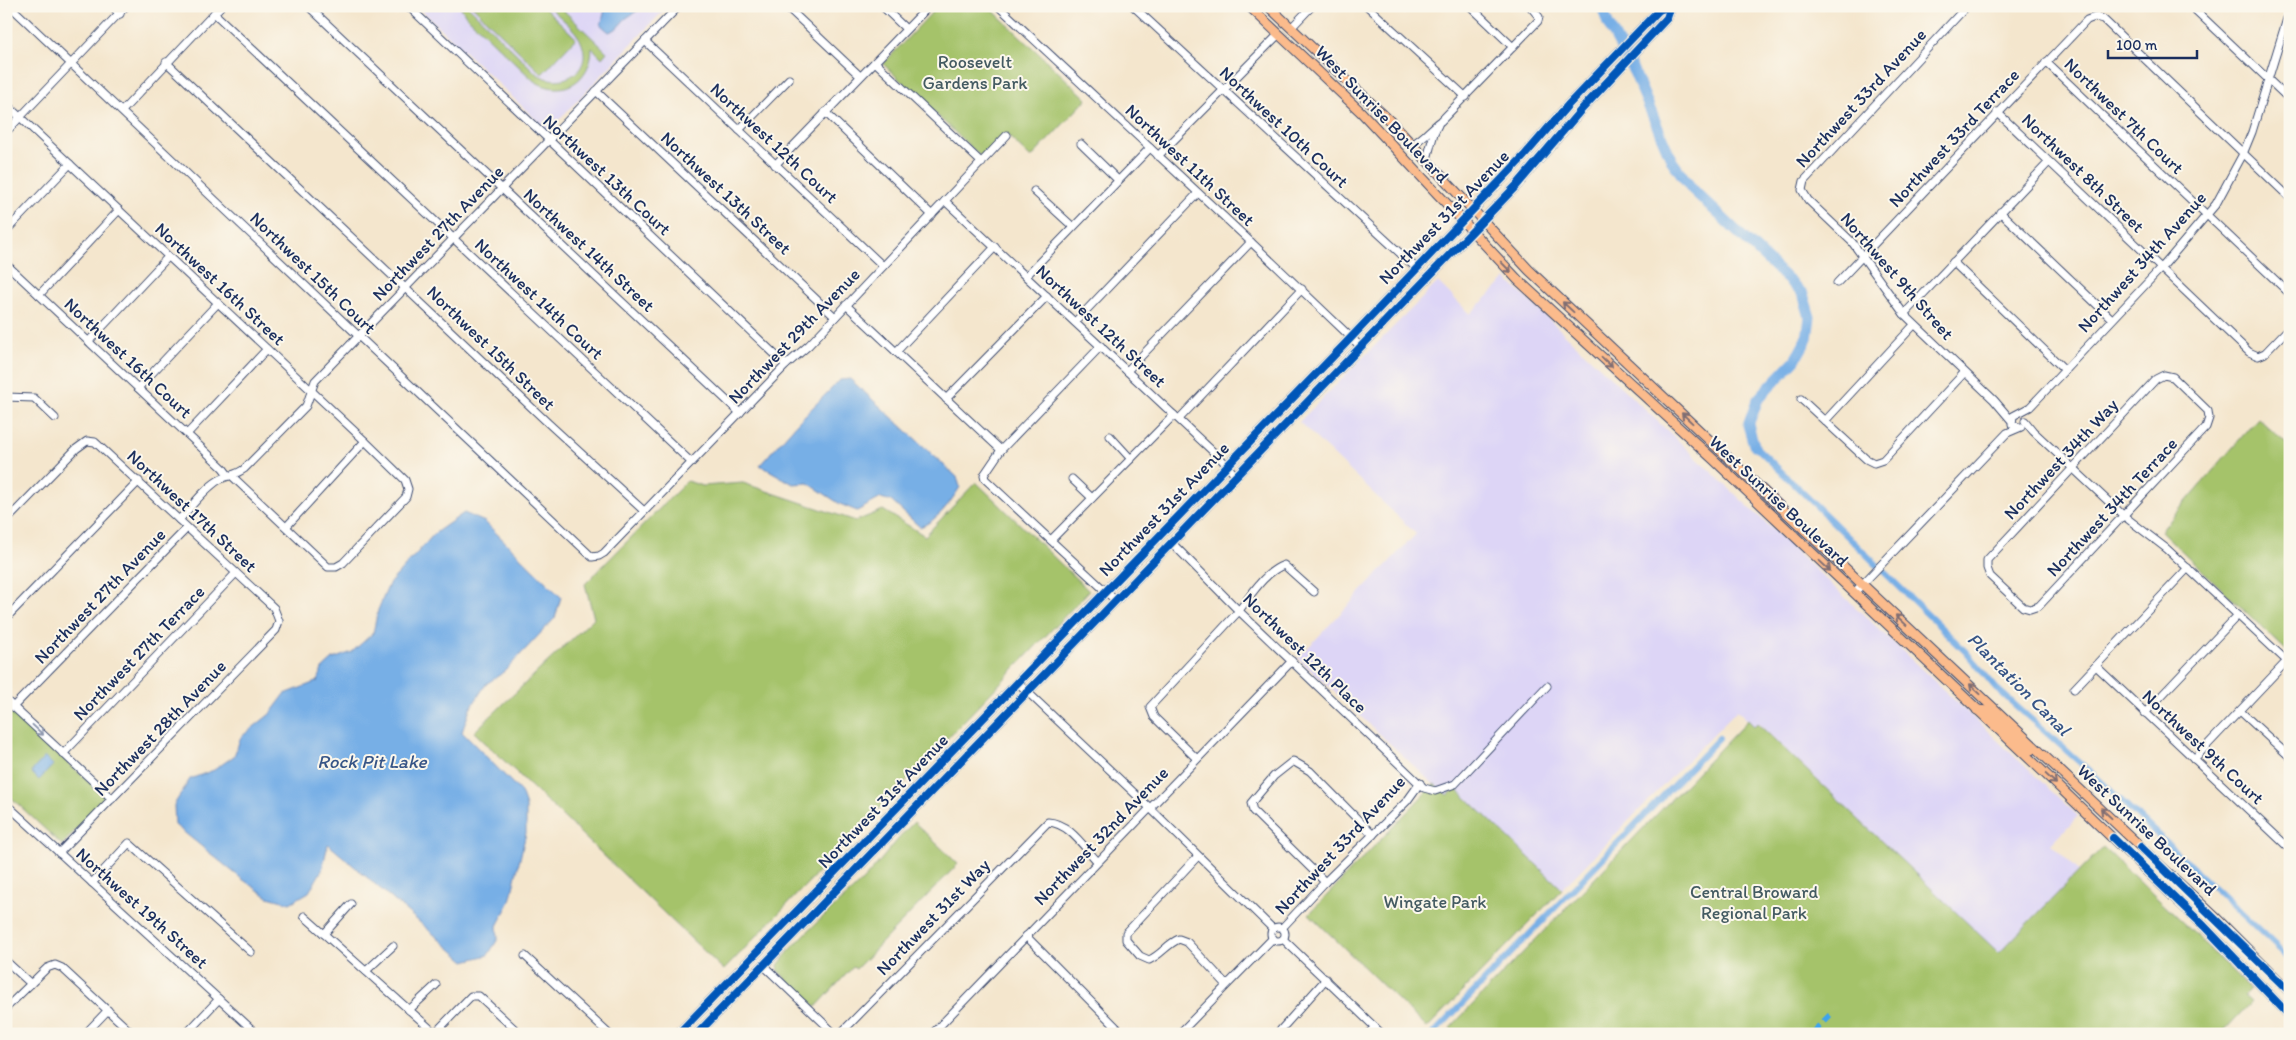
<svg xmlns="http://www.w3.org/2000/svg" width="2296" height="1040" viewBox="0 0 2296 1040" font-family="Itim,sans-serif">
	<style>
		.built { fill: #ddd5f6 }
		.green { fill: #a5c36b; stroke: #607964 }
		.water { fill: #77afe6; stroke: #496fa2 }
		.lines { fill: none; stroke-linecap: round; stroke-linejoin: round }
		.canal { stroke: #77afe6; stroke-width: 6 }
		.river { stroke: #77afe6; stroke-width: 11 }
		.minor-casing { stroke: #3c4a6f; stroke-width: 9 }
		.major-casing { stroke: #3c4a6f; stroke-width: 11 }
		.minor { stroke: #fff; stroke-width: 7 }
		.major { stroke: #fbbb8c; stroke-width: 9 }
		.quiet { stroke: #3da3ed; stroke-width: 6; stroke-dasharray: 12 6; stroke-linecap: butt }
		.cycleway-casing { stroke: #fbf7ec; stroke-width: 11 }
		.cycleway { stroke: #0057b8; stroke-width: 8 }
		.oneway { stroke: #806e73 }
		.oneway2 { stroke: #8d97ae }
		.labels { text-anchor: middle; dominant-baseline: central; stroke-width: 4; stroke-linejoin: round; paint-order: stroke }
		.park-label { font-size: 18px; fill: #445b62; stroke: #fbf7ec }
		.street-label { font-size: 18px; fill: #1b2f5e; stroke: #fbf7ec }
		.water-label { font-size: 19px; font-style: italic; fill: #375587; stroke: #fbf7ec }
	</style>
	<rect width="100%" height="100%" fill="#fbf7ec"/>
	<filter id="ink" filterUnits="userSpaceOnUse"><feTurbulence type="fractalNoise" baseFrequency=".02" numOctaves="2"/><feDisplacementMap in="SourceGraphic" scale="10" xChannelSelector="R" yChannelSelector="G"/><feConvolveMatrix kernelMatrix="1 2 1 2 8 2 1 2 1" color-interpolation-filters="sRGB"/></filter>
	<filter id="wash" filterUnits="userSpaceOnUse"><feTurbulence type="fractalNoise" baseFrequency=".0096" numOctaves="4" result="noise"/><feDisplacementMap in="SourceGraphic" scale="20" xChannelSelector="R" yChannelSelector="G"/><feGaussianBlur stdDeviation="1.12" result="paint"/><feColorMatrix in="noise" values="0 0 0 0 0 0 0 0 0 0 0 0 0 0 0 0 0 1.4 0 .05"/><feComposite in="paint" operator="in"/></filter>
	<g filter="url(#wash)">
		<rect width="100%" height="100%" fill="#f4e6cd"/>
		<g class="built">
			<path d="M417 6H668L548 131Z"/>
			<path d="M1506 279 2078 816 2051 844 2079 871 1999 953 1758 723 1754 726 1737 710 1562 889 1456 788 1448 796 1430 781 1298 658 1416 534 1299 422 1438 282 1470 314Z"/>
		</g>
		<g class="green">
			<path d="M460 6H468L536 73C559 90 593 73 582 44 577 29 559 17 548 6H559L607 52 602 58 592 48C591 81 563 99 534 81L466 16Z"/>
			<path d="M472 6H543L576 38 542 74Z"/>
			<path d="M938 6H988L1087 99 1031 158 1005 133 982 158 883 64Z"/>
			<path d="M2258 418 2290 447V654L2161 531Z"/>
			<path d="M687 481 703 486 743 483 856 521 883 510 925 536 976 482 1089 591 724 970 474 732 594 618 585 584Z"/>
			<path d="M6 707 106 797 62 845 6 793Z"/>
			<path d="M1748 720 1754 726 1757 723 1999 953 2103 847 2199 938 2250 990 2244 996 2251 1002 2221 1034H1456L1450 1028Z"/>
			<path d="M1434 784 1448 795 1456 788 1562 889 1427 1028 1309 914Z"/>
			<path d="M914 822 958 864 856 969 853 967 816 1007 779 972 778 965C799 937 826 914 852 891 875 870 892 844 914 822Z"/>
		</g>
		<g class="water">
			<path d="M606 6H644L625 19 616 29 609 32 601 25Z"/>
			<path d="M850 379 957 477 960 487C951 502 937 521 920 527L891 501 881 498 857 511 840 504 808 483 793 484 760 465 799 421 840 380Z"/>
			<path d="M464 513 485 522 561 597 555 618 504 672 486 684 470 709 462 732 521 792 526 806V833L510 901 497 926 498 939 488 955 465 961 328 844 322 870 309 892 290 903 268 897 242 879 175 825 174 805 190 779 214 770 234 756 241 737 270 714 285 694 318 681 322 669 333 659 352 652 373 633 378 610 389 584 435 533Z"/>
			<path d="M45 757 53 765 39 780 31 772Z"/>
		</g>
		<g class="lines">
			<g class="canal">
				<path d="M1754 445 1965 651 1996 688 2095 776 2290 959"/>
				<path d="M1433 1034 1719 738"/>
			</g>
			<path class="river" d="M1602 6 1608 24 1635 74 1672 161 1692 189 1803 294 1810 317 1807 339 1795 360 1758 399 1748 425 1754 445"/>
		</g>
	</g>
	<g filter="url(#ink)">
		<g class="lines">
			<g class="minor-casing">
				<g id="minor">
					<path d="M10 6 592 557 599 556 604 553 786 365 809 345 1007 135"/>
					<path d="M112 6 120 14"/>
					<path d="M308 6 740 413"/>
					<path d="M408 6 786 365"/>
					<path d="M786 6 860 76"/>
					<path d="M882 6 906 29"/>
					<path d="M998 6 1251 242 1360 346"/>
					<path d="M1133 6 1416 268"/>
					<path d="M1367 6 1466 97"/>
					<path d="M1470 6 1513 47"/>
					<path d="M1967 6 1804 181 1802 190 1808 200 1852 242 1904 314 1994 400 2011 420"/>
					<path d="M2191 6 2290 100"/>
					<path d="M214 13 691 462"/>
					<path d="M1291 28 1312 6"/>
					<path d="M645 41 883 266"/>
					<path d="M166 62 548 423 644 511"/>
					<path d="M875 62 982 163"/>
					<path d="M2046 62 2290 294"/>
					<path d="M596 91 835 317"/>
					<path d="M6 104 365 441 405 480 408 489 406 497 343 563 336 567H328L232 476"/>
					<path d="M122 111 221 6"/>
					<path d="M825 112 932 215"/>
					<path d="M1997 112 2249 352 2258 356 2265 353 2290 327"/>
					<path d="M739 130 789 79"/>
					<path d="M6 132 126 6"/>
					<path d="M1081 144 1118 180"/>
					<path d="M1413 144C1424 138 1431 128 1441 121L1538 21 1539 17 1530 6"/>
					<path d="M1158 156 1279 34"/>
					<path d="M1427 159 1434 133 1438 125"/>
					<path d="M775 165 929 6"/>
					<path d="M1034 191 1072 226"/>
					<path d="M945 201 1222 460 1235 475"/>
					<path d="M2000 212 2112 319"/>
					<path d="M6 231 70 164"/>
					<path d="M1953 262 2065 370"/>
					<path d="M6 264 223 468 229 476"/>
					<path d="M1026 276 1150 148"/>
					<path d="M1837 283 2087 20 2095 17 2103 19 2290 198"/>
					<path d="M39 295 119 210"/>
					<path d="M846 305 1001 450"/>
					<path d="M1904 314 2049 162"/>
					<path d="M1075 322 1198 193"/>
					<path d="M89 341 168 257"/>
					<path d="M1101 346 1001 450 984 475 985 479 1115 600"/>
					<path d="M896 352 995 247"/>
					<path d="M1127 371 1251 242"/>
					<path d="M2164 375 2173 377 2208 411 2209 418 2206 427 2039 606 2030 609 2023 607 1990 576 1987 568V560L2156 379Z"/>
					<path d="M138 388 218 303"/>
					<path d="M6 397 34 398 55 418"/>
					<path d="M946 399 1047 296"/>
					<path d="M1801 399 1866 459 1874 463 1883 460 1964 373"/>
					<path d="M1179 419 1302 289"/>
					<path d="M1825 421 1914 325"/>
					<path d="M2025 421 2033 431 2124 516 2167 549 2290 664"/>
					<path d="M2018 427 2012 424 2013 416 2030 407 2164 265 2216 204 2243 154 2252 132 2290 9"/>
					<path d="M187 434 267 349"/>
					<path d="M1110 436 1131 459"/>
					<path d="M1072 479 1092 498"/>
					<path d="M179 520C191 507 204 489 219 480 228 475 236 475 244 469L306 406 315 381 679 6"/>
					<path d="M6 521 76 449 87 441 95 442 274 608 279 621 276 630 59 853"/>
					<path d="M287 526 365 441"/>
					<path d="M1051 540 1174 415"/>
					<path d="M1171 542 1239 611 1424 788 1435 791 1455 784 1547 686"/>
					<path d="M1854 593 2007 433 2021 427"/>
					<path d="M6 618 139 481"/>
					<path d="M2096 666 2290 849"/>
					<path d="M1018 683 1149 807 1273 929"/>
					<path d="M2074 689 2188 568"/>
					<path d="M6 700 112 799"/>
					<path d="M13 707 187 528"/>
					<path d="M2240 711 2290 757"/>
					<path d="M2145 713 2238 615"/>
					<path d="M63 754 236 573"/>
					<path d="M1196 758 1154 717 1150 707 1237 613C1250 597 1264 572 1284 565L1314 592"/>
					<path d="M2194 759 2287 661"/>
					<path d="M6 804 257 1034"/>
					<path d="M1198 856 1126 933V940L1140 956 1149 960C1161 955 1167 944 1179 939L1187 942 1226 984"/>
					<path d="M1325 882 1253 811 1251 803 1274 776 1293 761 1310 771 1373 835"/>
					<path d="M92 883 129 843 251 952"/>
					<path d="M304 916 435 1033 471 996H479L520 1034"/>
					<circle cx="1278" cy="934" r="7"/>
					<path d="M1282 928 1325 882 1407 801 1420 783"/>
					<path d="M324 934 351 904"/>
					<path d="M1026 936 1123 1034"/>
					<path d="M1283 939 1382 1034"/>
					<path d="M525 956 609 1034"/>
					<path d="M6 961 30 983"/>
					<path d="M764 966 835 1034"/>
					<path d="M366 971 393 946"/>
					<path d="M6 1008 47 968 55 965 62 968 133 1034"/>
					<path d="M409 1010 436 985"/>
					<path d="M85 1034 108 1010"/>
					<path d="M186 1034 219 999"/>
					<path d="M840 1034 1048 822C1069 823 1083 846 1097 861"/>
					<path d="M932 1034 1292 661"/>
					<path d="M1179 1034 1273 938"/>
					<path d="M1277 1034 1326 979"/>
					<path d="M1368 1034 1375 1027"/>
				</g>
			</g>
			<g class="major-casing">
				<g id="major">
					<path d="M1249 6 1361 112 1518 280 1713 459 2053 781 2204 926 2290 1016"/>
					<path d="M1268 6 1391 122 1529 270 2214 916 2290 992"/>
					<path d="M1977 710 1988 711 2031 750"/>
					<path d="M678 1034 1344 345 1524 156 1568 105 1659 10 1669 6"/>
					<path d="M697 1034 1517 185 1581 110 1667 18 1671 6"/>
				</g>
			</g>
			<use href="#minor" class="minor"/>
			<use href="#major" class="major"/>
			<path class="quiet" d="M1811 1034 1830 1015"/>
			<g class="cycleway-casing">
				<g id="cycleway">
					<path d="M2113 838 2204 926 2290 1016"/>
					<path d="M2141 847 2290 992"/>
					<path d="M678 1034 1344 345 1524 156 1568 105 1659 10 1669 6"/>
					<path d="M697 1034 1517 185 1581 110 1667 18 1671 6"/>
				</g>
			</g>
			<use href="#cycleway" class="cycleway"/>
		</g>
		<defs><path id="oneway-shaft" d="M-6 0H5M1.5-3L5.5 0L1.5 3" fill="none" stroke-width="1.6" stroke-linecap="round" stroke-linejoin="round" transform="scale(1.25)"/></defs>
		<g class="oneway">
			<use href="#oneway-shaft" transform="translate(1506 267) rotate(46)"/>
			<use href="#oneway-shaft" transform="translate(1568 307) rotate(-137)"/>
			<use href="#oneway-shaft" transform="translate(1607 362) rotate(43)"/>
			<use href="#oneway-shaft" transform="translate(1687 418) rotate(-137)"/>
			<use href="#oneway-shaft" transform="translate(1825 566) rotate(43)"/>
			<use href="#oneway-shaft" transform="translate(1901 620) rotate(-137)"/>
			<use href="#oneway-shaft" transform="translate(1975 689) rotate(-137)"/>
			<use href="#oneway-shaft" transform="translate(2051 779) rotate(43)"/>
			<use href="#oneway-shaft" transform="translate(2106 813) rotate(-137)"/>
		</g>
		<use class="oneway2" href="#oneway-shaft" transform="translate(38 730) rotate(43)"/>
	</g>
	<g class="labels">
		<g class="park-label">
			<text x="975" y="62">Roosevelt<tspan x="975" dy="21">Gardens Park</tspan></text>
			<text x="1754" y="892">Central Broward<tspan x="1754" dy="21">Regional Park</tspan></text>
			<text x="1435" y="902">Wingate Park</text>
		</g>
		<g class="street-label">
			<text transform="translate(1861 98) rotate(-47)">Northwest 33rd Avenue</text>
			<text transform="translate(1382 114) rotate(46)">West Sunrise Boulevard</text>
			<text transform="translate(2124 116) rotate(44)">Northwest 7th Court</text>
			<text transform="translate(1284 127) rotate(43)">Northwest 10th Court</text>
			<text transform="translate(1954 138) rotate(-47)">Northwest 33rd Terrace</text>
			<text transform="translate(774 143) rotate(43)">Northwest 12th Court</text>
			<text transform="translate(1190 165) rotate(43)">Northwest 11th Street</text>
			<text transform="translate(2083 173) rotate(44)">Northwest 8th Street</text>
			<text transform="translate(607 175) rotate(43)">Northwest 13th Court</text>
			<text transform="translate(726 193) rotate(43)">Northwest 13th Street</text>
			<text transform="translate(1444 217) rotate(-46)">Northwest 31st Avenue</text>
			<text transform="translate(438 233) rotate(-46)">Northwest 27th Avenue</text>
			<text transform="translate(589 250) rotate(43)">Northwest 14th Street</text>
			<text transform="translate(2142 262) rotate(-48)">Northwest 34th Avenue</text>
			<text transform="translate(313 273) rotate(44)">Northwest 15th Court</text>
			<text transform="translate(1897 276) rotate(49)">Northwest 9th Street</text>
			<text transform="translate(220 284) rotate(43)">Northwest 16th Street</text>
			<text transform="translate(539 299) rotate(43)">Northwest 14th Court</text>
			<text transform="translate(1101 326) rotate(43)">Northwest 12th Street</text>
			<text transform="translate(794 336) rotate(-46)">Northwest 29th Avenue</text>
			<text transform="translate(491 348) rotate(44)">Northwest 15th Street</text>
			<text transform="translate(128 358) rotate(43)">Northwest 16th Court</text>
			<text transform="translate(2061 459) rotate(-47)">Northwest 34th Way</text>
			<text transform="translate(1779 501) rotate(43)">West Sunrise Boulevard</text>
			<text transform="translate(2112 507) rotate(-47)">Northwest 34th Terrace</text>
			<text transform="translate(1164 509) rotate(-46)">Northwest 31st Avenue</text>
			<text transform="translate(192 511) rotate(43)">Northwest 17th Street</text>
			<text transform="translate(100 596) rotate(-46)">Northwest 27th Avenue</text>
			<text transform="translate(139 653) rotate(-46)">Northwest 27th Terrace</text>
			<text transform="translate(1305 653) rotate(44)">Northwest 12th Place</text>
			<text transform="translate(160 728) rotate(-46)">Northwest 28th Avenue</text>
			<text transform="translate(2203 747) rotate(43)">Northwest 9th Court</text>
			<text transform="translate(883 801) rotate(-46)">Northwest 31st Avenue</text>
			<text transform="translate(2147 830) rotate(43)">West Sunrise Boulevard</text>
			<text transform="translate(1101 836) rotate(-46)">Northwest 32nd Avenue</text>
			<text transform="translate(1340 845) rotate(-47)">Northwest 33rd Avenue</text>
			<text transform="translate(142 908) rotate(42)">Northwest 19th Street</text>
			<text transform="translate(933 917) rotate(-46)">Northwest 31st Way</text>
		</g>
		<g class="water-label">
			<text transform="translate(2019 684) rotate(45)">Plantation Canal</text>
			<text x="372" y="761">Rock Pit Lake</text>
		</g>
	</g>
	<rect width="2296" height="1040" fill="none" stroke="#fbf7ec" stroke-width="25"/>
	<path d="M2108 50v8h89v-8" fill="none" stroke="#1b2f5e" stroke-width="2.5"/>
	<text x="2116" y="50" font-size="15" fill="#1b2f5e" stroke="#fbf7ec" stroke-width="4" paint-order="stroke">100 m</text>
</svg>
